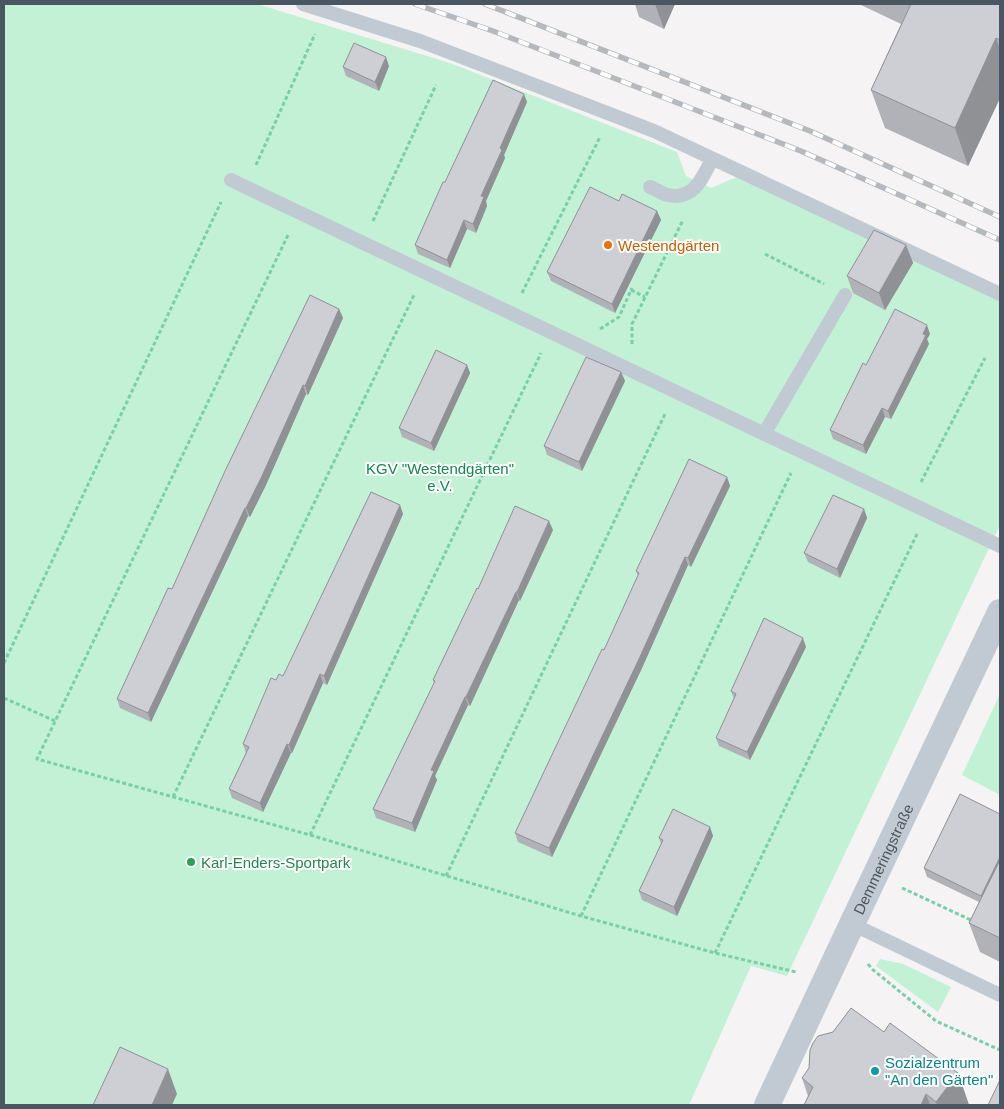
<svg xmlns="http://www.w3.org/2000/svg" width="1004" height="1109" viewBox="0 0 1004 1109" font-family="Helvetica,sans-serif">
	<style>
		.green { fill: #c3f1d5 }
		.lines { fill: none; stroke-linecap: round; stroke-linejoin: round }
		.path { stroke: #7ad0a6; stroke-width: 3; stroke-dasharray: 4 2.5; stroke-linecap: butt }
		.lane { stroke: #c1cad2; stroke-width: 14 }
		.street { stroke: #c1cad2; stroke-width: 26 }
		.rail-casing { stroke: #b5b8bd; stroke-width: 5.5 }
		.rail { stroke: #fff; stroke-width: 4; stroke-dasharray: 11; stroke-linecap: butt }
		.wall { fill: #b0b2b7 }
		.shaded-wall { fill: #909195 }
		.building { fill: #cdcfd5; stroke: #909195 }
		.food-dot { fill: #e8710a; stroke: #fff; stroke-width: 2 }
		.leisure-dot { fill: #2e9e5b; stroke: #fff; stroke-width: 2 }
		.culture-dot { fill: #0f9aa8; stroke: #fff; stroke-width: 2 }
		.labels { text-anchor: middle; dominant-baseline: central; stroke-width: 4; stroke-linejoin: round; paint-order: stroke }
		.food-label { font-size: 15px; fill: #c56008; stroke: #fff; text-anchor: start }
		.park-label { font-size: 15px; fill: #17864f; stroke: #fff }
		.street-label { font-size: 15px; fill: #4a5661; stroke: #fff }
		.leisure-label { font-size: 15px; fill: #27864d; stroke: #fff; text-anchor: start }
		.culture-label { font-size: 15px; fill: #0d838f; stroke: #fff; text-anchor: start }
	</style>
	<rect width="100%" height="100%" fill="#f5f3f3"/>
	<g class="green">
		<path d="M4 4H257L450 63 677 152 686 176 711 188 737 177 1000 300V525L787 976 751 966 689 1105H4Z"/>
		<path d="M1000 694V795L962 775Z"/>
		<path d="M880 959 903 964 951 987 938 1012 876 966Z"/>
	</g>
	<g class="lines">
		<g class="path">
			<path d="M256 165 315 34"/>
			<path d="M373 221 436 85"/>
			<path d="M288 235 37 759 310 835 581 916 715 953 796 972"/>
			<path d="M765 254 824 284"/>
			<path d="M631 290 645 297"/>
			<path d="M522 293 600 137"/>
			<path d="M600 329 619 317 632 288"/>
			<path d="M632 344V324L683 220"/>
			<path d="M921 482 985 358"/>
			<path d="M4 663 221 202"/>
			<path d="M4 698 55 721"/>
			<path d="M173 797 414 295"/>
			<path d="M310 835 541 353"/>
			<path d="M446 876 665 414"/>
			<path d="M902 888 973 921"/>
			<path d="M581 916 791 473"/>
			<path d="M715 953 917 534"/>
			<path d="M868 964 872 969 936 1021 1000 1050"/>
		</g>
		<g class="lane">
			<path d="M303 4 420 41 654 131 1000 294"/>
			<path d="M231 180 1000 546"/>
			<path d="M650 187C656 189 662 194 668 195 694 201 703 177 712 159"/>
			<path d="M764 434 845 295"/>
			<path d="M852 924 1000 995"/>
		</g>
		<path class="street" id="s1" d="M767 1105 852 924 1000 612"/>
		<g class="rail-casing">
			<g id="rail">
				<path d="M415 4 493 31 801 151 1000 240"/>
				<path d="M485 4 810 131 1000 217"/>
			</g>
		</g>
		<use href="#rail" class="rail"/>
	</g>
	<g class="wall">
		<path d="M635 4H675L664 29 639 17Z"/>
		<path d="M859 4H1000V98L968 166 885 128 871 90 901 24Z"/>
		<path d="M389 66 379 91 346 76 343 67Z"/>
		<path d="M527 102 504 155 505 158 486 201 487 206 476 233 467 229 450 268 418 254 415 245 445 182Z"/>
		<path d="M619 201 657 211 661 220 615 313 551 281 547 272Z"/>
		<path d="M906 245 913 263 885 310 853 293 847 276Z"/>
		<path d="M339 309 343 318 308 395 306 394 266 485 250 517 248 516 151 722 120 708 117 699 172 589Z"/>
		<path d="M930 334 927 339 929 344 891 419 885 417 866 454 833 439 830 430 866 365Z"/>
		<path d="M467 365 470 373 434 451 402 437 399 428Z"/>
		<path d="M621 372 625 381 582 471 547 455 544 446Z"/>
		<path d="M727 477 730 486 691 567 688 565 642 668 552 857 518 842 515 833 604 650 638 576 636 571Z"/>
		<path d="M400 505 403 514 327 685 323 683 292 753H291L263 812 232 798 229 789 246 753 243 744 276 680 283 676Z"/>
		<path d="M864 509 867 518 840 578 808 562 804 553Z"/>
		<path d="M553 530 520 601 519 600 470 706 468 705 435 776 437 780 415 832 376 818 373 809 434 683 433 680 478 589Z"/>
		<path d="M806 647 750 760 719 746 716 738 734 699 731 691Z"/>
		<path d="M1000 814V962L980 952 969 923 979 902 927 877 924 868Z"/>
		<path d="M710 827 713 836 677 916 642 900 639 891 661 844 659 838Z"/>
		<path d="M884 1032 958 1073 969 1105H804L808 1096 802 1078Z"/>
	</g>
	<g class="shaded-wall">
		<path d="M655 4H675L664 29Z"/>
		<path d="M996 38 1000 49V98L968 166 955 128Z"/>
		<path d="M386 57 389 66 379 91 375 82Z"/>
		<path d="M524 94 527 102 504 155 505 158 486 201 487 206 476 233 473 224 481 196 500 148Z"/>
		<path d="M657 211 661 220 615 313 612 304Z"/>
		<path d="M464 220 467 229 450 268 447 260Z"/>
		<path d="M906 245 913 263 885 310 879 293Z"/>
		<path d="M339 309 343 318 308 395 305 386Z"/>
		<path d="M927 325 930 334 927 339 929 344 891 419 888 411Z"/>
		<path d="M467 365 470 373 434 451 431 443Z"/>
		<path d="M621 372 625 381 582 471 579 462Z"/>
		<path d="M303 385 306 394 266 485 250 517 246 508Z"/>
		<path d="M882 408 885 417 866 454 863 445Z"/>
		<path d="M727 477 730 486 691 567 688 558Z"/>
		<path d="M400 505 403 514 327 685 324 676Z"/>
		<path d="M245 508 248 516 151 722 148 713Z"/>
		<path d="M864 509 867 518 840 578 837 569Z"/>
		<path d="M549 521 553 530 520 601 517 592Z"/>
		<path d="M685 557 688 565 642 668 552 857 549 848Z"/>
		<path d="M516 592 519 600 470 706 466 697Z"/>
		<path d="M803 638 806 647 750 760 747 752Z"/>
		<path d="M320 674 323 683 292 753 289 745Z"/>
		<path d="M465 697 468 705 435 776 437 780 415 832 412 823 431 770Z"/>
		<path d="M287 744 291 753 263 812 260 803Z"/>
		<path d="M710 827 713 836 677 916 674 907Z"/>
		<path d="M1000 857V872L984 905 981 896Z"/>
		<path d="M168 1069 177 1094 172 1105H152Z"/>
		<path d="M958 1073 969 1105H937L936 1102Z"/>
		<path d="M926 1094 930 1105H921Z"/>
	</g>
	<g class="building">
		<path d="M911 4H1000V40L996 38 955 128 871 90Z"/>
		<path d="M354 43 386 57 375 82 343 67Z"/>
		<path d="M493 80 524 94 500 148 502 150 481 196 484 197 473 224 464 220 447 260 415 245 443 182H445Z"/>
		<path d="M590 187 619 201 622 194 657 211 612 304 547 272Z"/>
		<path d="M874 230 906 245 879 293 847 276Z"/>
		<path d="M310 295 339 309 305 386 303 385 262 476 246 508H245L148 713 117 699 168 588 172 589 225 471Z"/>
		<path d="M895 309 927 325 923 334 926 335 888 411 882 408 863 445 830 430 863 363 866 365Z"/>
		<path d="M436 350 467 365 431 443 399 428Z"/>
		<path d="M586 357 621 372 579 462 544 446Z"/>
		<path d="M689 459 727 477 688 558 685 557 639 659 549 848 515 833 602 649 604 650 639 573 636 571Z"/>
		<path d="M371 492 400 505 324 676 320 674 289 745 287 744 260 803 229 789 249 747 243 744 271 678 276 680 279 674 283 676Z"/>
		<path d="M833 495 864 509 837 569 804 553Z"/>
		<path d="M515 506 549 521 517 592H516L466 697H465L431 770 434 771 412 823 373 809 435 681 433 680 477 588 478 589Z"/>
		<path d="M764 618 803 638 747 752 716 738 736 694 731 691Z"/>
		<path d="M960 794 1000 814V857L981 896 924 868Z"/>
		<path d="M673 809 710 827 674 907 639 891 663 840 659 838Z"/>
		<path d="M999 862 1000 863V938L969 923Z"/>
		<path d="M851 1008 884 1032 890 1023 958 1073 936 1102 926 1094 921 1105H804L813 1087 802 1078 809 1068 810 1050 813 1043 818 1036 833 1032Z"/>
		<path d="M120 1047 168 1069 152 1105H93Z"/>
		<path d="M1000 1080V1105H988Z"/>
	</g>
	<circle class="food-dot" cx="608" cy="245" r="5"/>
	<circle class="leisure-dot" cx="191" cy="862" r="5"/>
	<circle class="culture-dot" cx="875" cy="1071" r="5"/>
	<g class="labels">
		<g class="food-label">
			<text x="618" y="245">Westendgärten</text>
		</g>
		<g class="park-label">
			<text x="440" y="468">KGV "Westendgärten"<tspan x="440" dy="17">e.V.</tspan></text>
		</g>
		<g class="street-label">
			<text stroke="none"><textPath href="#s1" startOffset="272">Demmeringstraße</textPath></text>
		</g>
		<g class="leisure-label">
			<text x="201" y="862">Karl-Enders-Sportpark</text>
		</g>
		<g class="culture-label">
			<text x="885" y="1062">Sozialzentrum<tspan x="885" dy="17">"An den Gärten"</tspan></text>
		</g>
	</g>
	<rect width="1004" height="1109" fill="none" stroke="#4a5661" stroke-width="10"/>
</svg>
